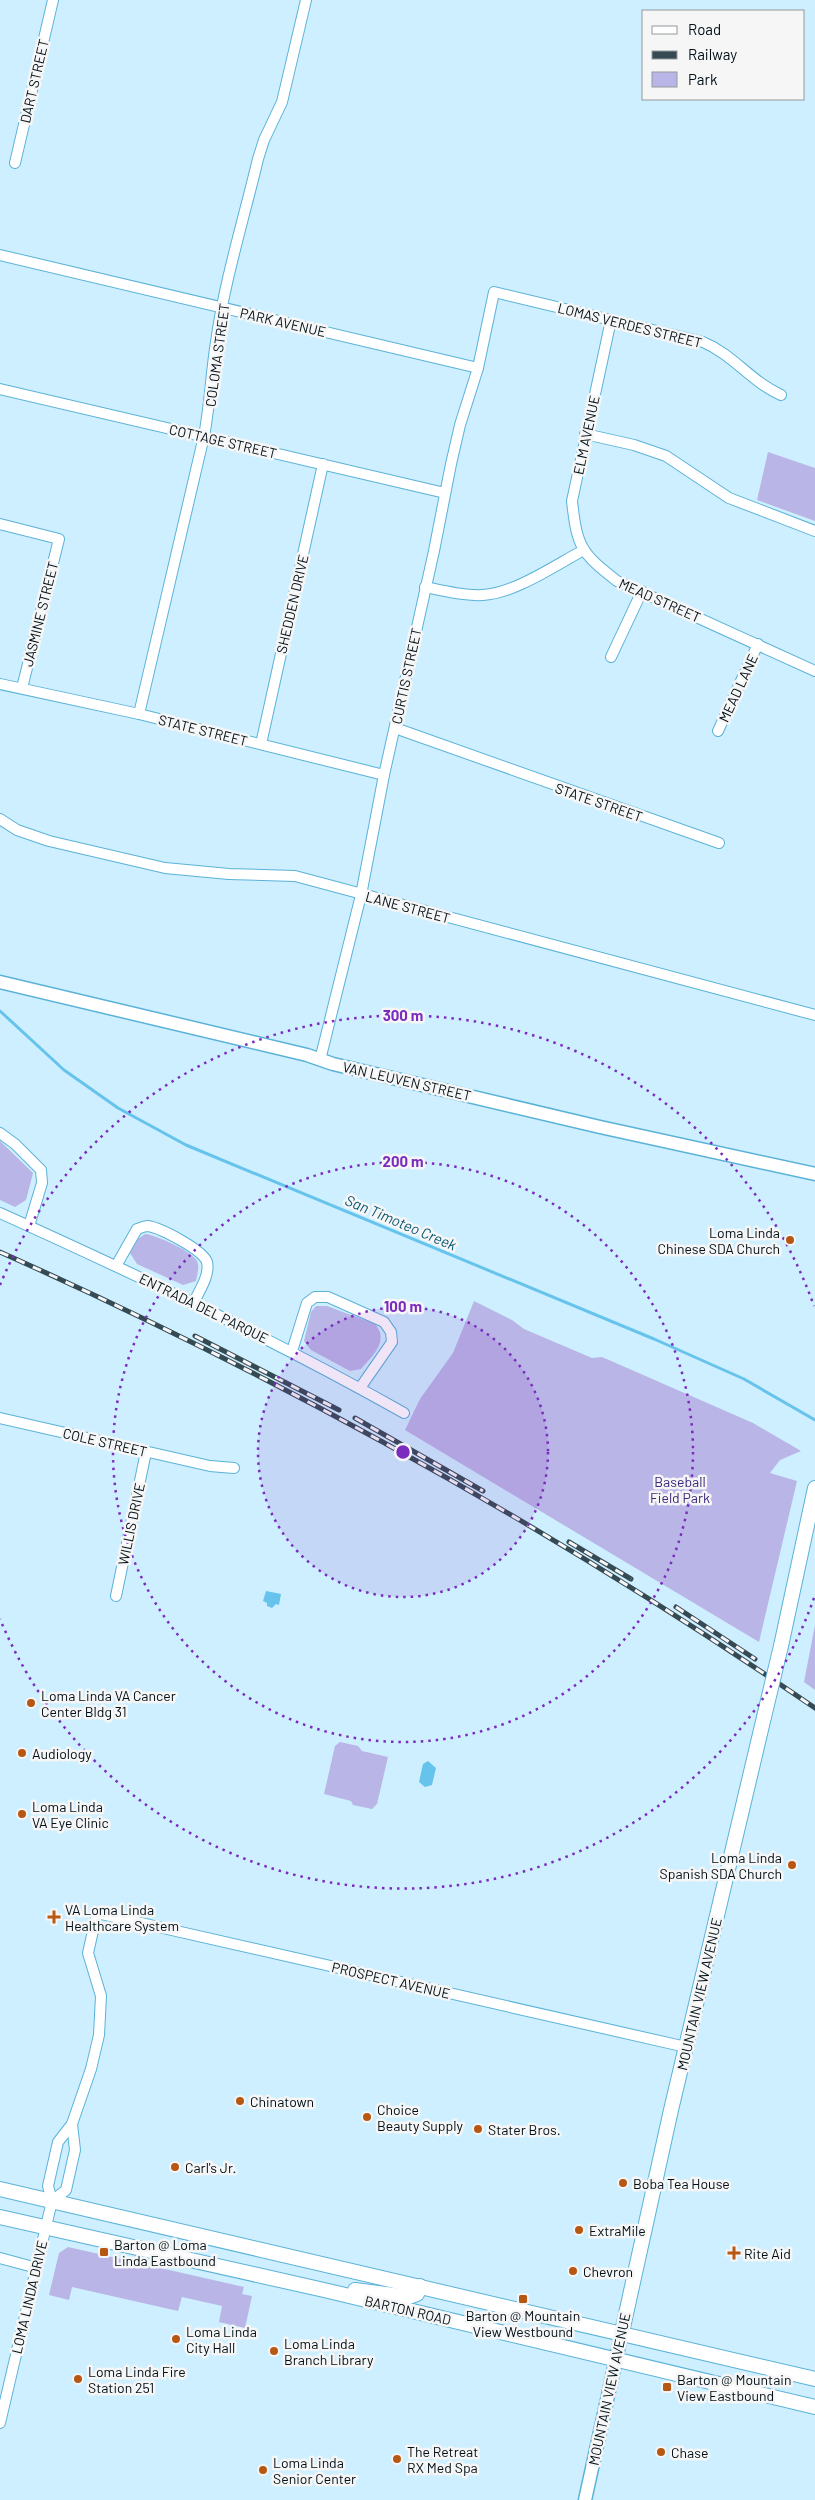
<svg xmlns="http://www.w3.org/2000/svg" width="815" height="2500" viewBox="0 0 815 2500" font-family="Barlow,sans-serif">
	<style>
		.green { fill: #b9b5e6 }
		.water { fill: #66c3ec }
		.lines { fill: none; stroke-linecap: round; stroke-linejoin: round }
		.stream { stroke: #66c3ec; stroke-width: 3 }
		.minor-casing { stroke: #5ab2d8; stroke-width: 12 }
		.tertiary-casing { stroke: #5ab2d8; stroke-width: 15 }
		.secondary-casing { stroke: #5ab2d8; stroke-width: 16 }
		.minor { stroke: #fff; stroke-width: 10 }
		.tertiary { stroke: #fff; stroke-width: 12 }
		.secondary { stroke: #fff; stroke-width: 14 }
		.rail-casing { stroke: #364a54; stroke-width: 5 }
		.rail { stroke: #f6f6f6; stroke-width: 3; stroke-dasharray: 9; stroke-linecap: butt }
		.secondary-bridge-casing { stroke: #5ab2d8; stroke-width: 16; stroke-linecap: butt }
		.secondary-bridge { stroke: #fff; stroke-width: 14 }
		.ring { fill: none; stroke: #7b2cbf; stroke-width: 2.5; stroke-dasharray: 2.5 5 }
		.poi-dot { fill: #b75714; stroke: #f6f6f6; stroke-width: 2 }
		.labels { text-anchor: middle; dominant-baseline: central; stroke-width: 5; stroke-linejoin: round; paint-order: stroke }
		.street-label { font-size: 14px; fill: #000f17; stroke: #f6f6f6 }
		.poi-label { font-size: 14px; fill: #000f17; stroke: #f6f6f6; text-anchor: start }
		.park-label { font-size: 14px; fill: #3d287c; stroke: #f6f6f6 }
		.water-label { font-size: 15px; font-style: italic; fill: #085873; stroke: #f6f6f6 }
		.centre { fill: #7b2cbf; stroke: #f6f6f6; stroke-width: 2.5 }
		.ring-label { font-size: 15px; text-anchor: middle; font-weight: bold; fill: #7b2cbf; stroke: #f6f6f6; stroke-width: 5; stroke-linejoin: round; paint-order: stroke }
	</style>
	<rect width="100%" height="100%" fill="#ceefff"/>
	<g class="green">
		<path d="M768 452 815 468V521L757 500Z"/>
		<path d="M0 1141 33 1173 26 1200 15 1207 0 1200Z"/>
		<path d="M145 1234C156 1235 192 1251 197 1261 200 1267 197 1274 196 1281L183 1285 137 1264 130 1253 138 1239Z"/>
		<path d="M474 1301 512 1320 524 1329 592 1358 602 1357 753 1423 801 1451 780 1460 770 1473 797 1481 759 1642 405 1430 420 1399 453 1353Z"/>
		<path d="M316 1306H327L375 1324C390 1341 372 1356 361 1369L350 1371 311 1350 304 1341 311 1312Z"/>
		<path d="M815 1625V1690L804 1682Z"/>
		<path d="M340 1742 358 1746 362 1751 388 1757 377 1804 372 1809 353 1805 351 1801 324 1794 335 1746Z"/>
		<path d="M68 2247 244 2287 242 2294 252 2296 245 2328 219 2322 222 2306 182 2297 178 2311 72 2287 69 2300 49 2295 59 2253Z"/>
	</g>
	<g class="water">
		<path d="M266 1591 281 1594 279 1605 276 1604 272 1608 267 1606V1603L263 1601Z"/>
		<path d="M428 1761 436 1768 432 1785 425 1787 419 1782 423 1764Z"/>
	</g>
	<g class="lines">
		<path class="stream" d="M0 1011 64 1070 118 1108 186 1145 654 1339 744 1379 815 1420"/>
		<g class="minor-casing">
			<g id="minor">
				<path d="M15 163 53 0"/>
				<path d="M0 255 478 368"/>
				<path d="M611 320 572 501C577 547 581 553 617 581L815 671"/>
				<path d="M0 389 445 493"/>
				<path d="M585 434 634 445 666 456 729 498 815 531"/>
				<path d="M0 524 59 539 22 688"/>
				<path d="M425 587C444 591 464 596 483 595 515 593 554 566 582 551"/>
				<path d="M611 657 642 591"/>
				<path d="M0 684 139 714 384 775"/>
				<path d="M139 714 204 436C210 405 211 373 216 342 224 283 244 218 258 159L264 140 282 102 306 0"/>
				<path d="M395 728 719 843"/>
				<path d="M718 731 758 644"/>
				<path d="M261 744 323 464"/>
				<path d="M0 819 17 830 49 841 165 868 229 874 295 876 815 1015"/>
				<path d="M320 1060 361 895 384 775 434 551 451 464 460 425 478 368 494 292 703 342C734 355 750 381 781 395"/>
				<path d="M0 1133 15 1144 41 1170 42 1183 29 1226"/>
				<path d="M0 1213C137 1275 273 1339 404 1413"/>
				<path d="M116 1266 137 1229C141 1228 144 1226 148 1226 161 1228 203 1250 207 1262 210 1276 199 1291 194 1302"/>
				<path d="M292 1351 307 1303 315 1297H328L384 1322 391 1332 392 1342 360 1388"/>
				<path d="M0 1418 210 1466 234 1468"/>
				<path d="M116 1596 146 1452"/>
				<path d="M52 2201 66 2190 75 2150 72 2124"/>
				<path d="M0 2258 37 2268"/>
				<path d="M0 2423 52 2201 48 2186 58 2142 72 2124 91 2069 99 2035 101 1996 88 1953 97 1913 686 2047"/>
			</g>
		</g>
		<g class="tertiary-casing">
			<g id="tertiary">
				<path d="M0 982 307 1055 333 1064 600 1127 815 1174"/>
				<path d="M585 2500 622 2332"/>
			</g>
		</g>
		<g class="secondary-casing">
			<g id="secondary">
				<path d="M781 1646 815 1488"/>
				<path d="M0 2189 815 2379"/>
				<path d="M0 2217 324 2290 815 2407"/>
				<path d="M355 2290 409 2297 417 2294 420 2286"/>
				<path d="M622 2332 671 2110 764 1717"/>
			</g>
		</g>
		<use href="#minor" class="minor"/>
		<use href="#tertiary" class="tertiary"/>
		<use href="#secondary" class="secondary"/>
		<g class="rail-casing">
			<g id="rail">
				<path d="M0 1252C285 1379 558 1532 815 1708"/>
				<path d="M195 1336 339 1410"/>
				<path d="M355 1418 483 1491"/>
				<path d="M569 1542 631 1579"/>
				<path d="M676 1607 755 1659"/>
			</g>
		</g>
		<use href="#rail" class="rail"/>
		<g class="secondary-bridge-casing">
			<path id="secondary-bridge" d="M764 1717 781 1646"/>
		</g>
		<use href="#secondary-bridge" class="secondary-bridge"/>
	</g>
	<circle cx="403" cy="1452" r="145" fill="#7b2cbf" fill-opacity=".12"/>
	<g class="ring">
		<circle cx="403" cy="1452" r="145"/>
		<circle cx="403" cy="1452" r="290"/>
		<path d="M814 1598A436 436 0 0 1 0 1619M0 1285A436 436 0 0 1 814 1306"/>
	</g>
	<g class="poi-dot">
		<circle cx="790" cy="1240" r="5"/>
		<circle cx="31" cy="1703" r="5"/>
		<circle cx="22" cy="1753" r="5"/>
		<circle cx="22" cy="1814" r="5"/>
		<circle cx="792" cy="1865" r="5"/>
		<path d="M51.5 1909.5h5v5h5v5h-5v5h-5v-5h-5v-5h5z"/>
		<circle cx="240" cy="2101" r="5"/>
		<circle cx="367" cy="2117" r="5"/>
		<circle cx="478" cy="2129" r="5"/>
		<circle cx="175" cy="2167" r="5"/>
		<circle cx="623" cy="2183" r="5"/>
		<circle cx="579" cy="2230" r="5"/>
		<rect x="99" y="2247" width="10" height="10" rx="2.5"/>
		<path d="M731.5 2245.5h5v5h5v5h-5v5h-5v-5h-5v-5h5z"/>
		<circle cx="573" cy="2271" r="5"/>
		<rect x="518" y="2294" width="10" height="10" rx="2.5"/>
		<circle cx="176" cy="2339" r="5"/>
		<circle cx="274" cy="2351" r="5"/>
		<circle cx="78" cy="2379" r="5"/>
		<rect x="662" y="2382" width="10" height="10" rx="2.5"/>
		<circle cx="661" cy="2452" r="5"/>
		<circle cx="397" cy="2459" r="5"/>
		<circle cx="263" cy="2470" r="5"/>
	</g>
	<g class="labels">
		<g class="street-label">
			<text transform="translate(34 81) rotate(-77)">DART STREET</text>
			<text transform="translate(283 322) rotate(13)">PARK AVENUE</text>
			<text transform="translate(630 325) rotate(14)">LOMAS VERDES STREET</text>
			<text transform="translate(217 355) rotate(-82)">COLOMA STREET</text>
			<text transform="translate(586 435) rotate(-78)">ELM AVENUE</text>
			<text transform="translate(223 441) rotate(13)">COTTAGE STREET</text>
			<text transform="translate(660 600) rotate(24)">MEAD STREET</text>
			<text transform="translate(292 604) rotate(-77)">SHEDDEN DRIVE</text>
			<text transform="translate(40 614) rotate(-76)">JASMINE STREET</text>
			<text transform="translate(406 676) rotate(-78)">CURTIS STREET</text>
			<text transform="translate(738 688) rotate(-65)">MEAD LANE</text>
			<text transform="translate(203 730) rotate(14)">STATE STREET</text>
			<text transform="translate(599 802) rotate(19)">STATE STREET</text>
			<text transform="translate(408 907) rotate(15)">LANE STREET</text>
			<text transform="translate(407 1081) rotate(13)">VAN LEUVEN STREET</text>
			<text transform="translate(204 1308) rotate(26)">ENTRADA DEL PARQUE</text>
			<text transform="translate(105 1442) rotate(13)">COLE STREET</text>
			<text transform="translate(131 1524) rotate(-78)">WILLIS DRIVE</text>
			<text transform="translate(391 1980) rotate(13)">PROSPECT AVENUE</text>
			<text transform="translate(699 1994) rotate(-77)">MOUNTAIN VIEW AVENUE</text>
			<text transform="translate(29 2297) rotate(-77)">LOMA LINDA DRIVE</text>
			<text transform="translate(408 2310) rotate(13)">BARTON ROAD</text>
			<text transform="translate(609 2389) rotate(-78)">MOUNTAIN VIEW AVENUE</text>
		</g>
		<g class="poi-label">
			<text x="780" y="1232" text-anchor="end">Loma Linda<tspan x="780" dy="16">Chinese SDA Church</tspan></text>
			<text x="41" y="1695">Loma Linda VA Cancer<tspan x="41" dy="16">Center Bldg 31</tspan></text>
			<text x="32" y="1753">Audiology</text>
			<text x="32" y="1806">Loma Linda<tspan x="32" dy="16">VA Eye Clinic</tspan></text>
			<text x="782" y="1857" text-anchor="end">Loma Linda<tspan x="782" dy="16">Spanish SDA Church</tspan></text>
			<text x="65" y="1909">VA Loma Linda<tspan x="65" dy="16">Healthcare System</tspan></text>
			<text x="250" y="2101">Chinatown</text>
			<text x="377" y="2109">Choice<tspan x="377" dy="16">Beauty Supply</tspan></text>
			<text x="488" y="2129">Stater Bros.</text>
			<text x="185" y="2167">Carl's Jr.</text>
			<text x="633" y="2183">Boba Tea House</text>
			<text x="589" y="2230">ExtraMile</text>
			<text x="114" y="2244">Barton @ Loma<tspan x="114" dy="16">Linda Eastbound</tspan></text>
			<text x="744" y="2253">Rite Aid</text>
			<text x="583" y="2271">Chevron</text>
			<text x="523" y="2315" text-anchor="middle">Barton @ Mountain<tspan x="523" dy="16">View Westbound</tspan></text>
			<text x="186" y="2331">Loma Linda<tspan x="186" dy="16">City Hall</tspan></text>
			<text x="284" y="2343">Loma Linda<tspan x="284" dy="16">Branch Library</tspan></text>
			<text x="88" y="2371">Loma Linda Fire<tspan x="88" dy="16">Station 251</tspan></text>
			<text x="677" y="2379">Barton @ Mountain<tspan x="677" dy="16">View Eastbound</tspan></text>
			<text x="407" y="2451">The Retreat<tspan x="407" dy="16">RX Med Spa</tspan></text>
			<text x="671" y="2452">Chase</text>
			<text x="273" y="2462">Loma Linda<tspan x="273" dy="16">Senior Center</tspan></text>
		</g>
		<g class="park-label">
			<text x="680" y="1481">Baseball<tspan x="680" dy="16">Field Park</tspan></text>
		</g>
		<g class="water-label">
			<text transform="translate(401 1222) rotate(23)">San Timoteo Creek</text>
		</g>
	</g>
	<circle cx="403" cy="1452" r="8" class="centre"/>
	<g class="ring-label">
		<text x="403" y="1021">300 m</text>
		<text x="403" y="1167">200 m</text>
		<text x="403" y="1312">100 m</text>
	</g>
	<rect x="642" y="10" width="162" height="90" fill="#f6f6f6" stroke="#949a9d"/>
	<rect x="652" y="26" width="25" height="8" fill="#ffffff" stroke="#949a9d"/>
	<text x="688" y="35" font-size="15" fill="#000f17">Road</text>
	<rect x="652" y="51" width="25" height="8" fill="#364a54" stroke="#949a9d"/>
	<text x="688" y="60" font-size="15" fill="#000f17">Railway</text>
	<rect x="652" y="72" width="25" height="15" fill="#b9b5e6" stroke="#949a9d"/>
	<text x="688" y="85" font-size="15" fill="#000f17">Park</text>
</svg>
